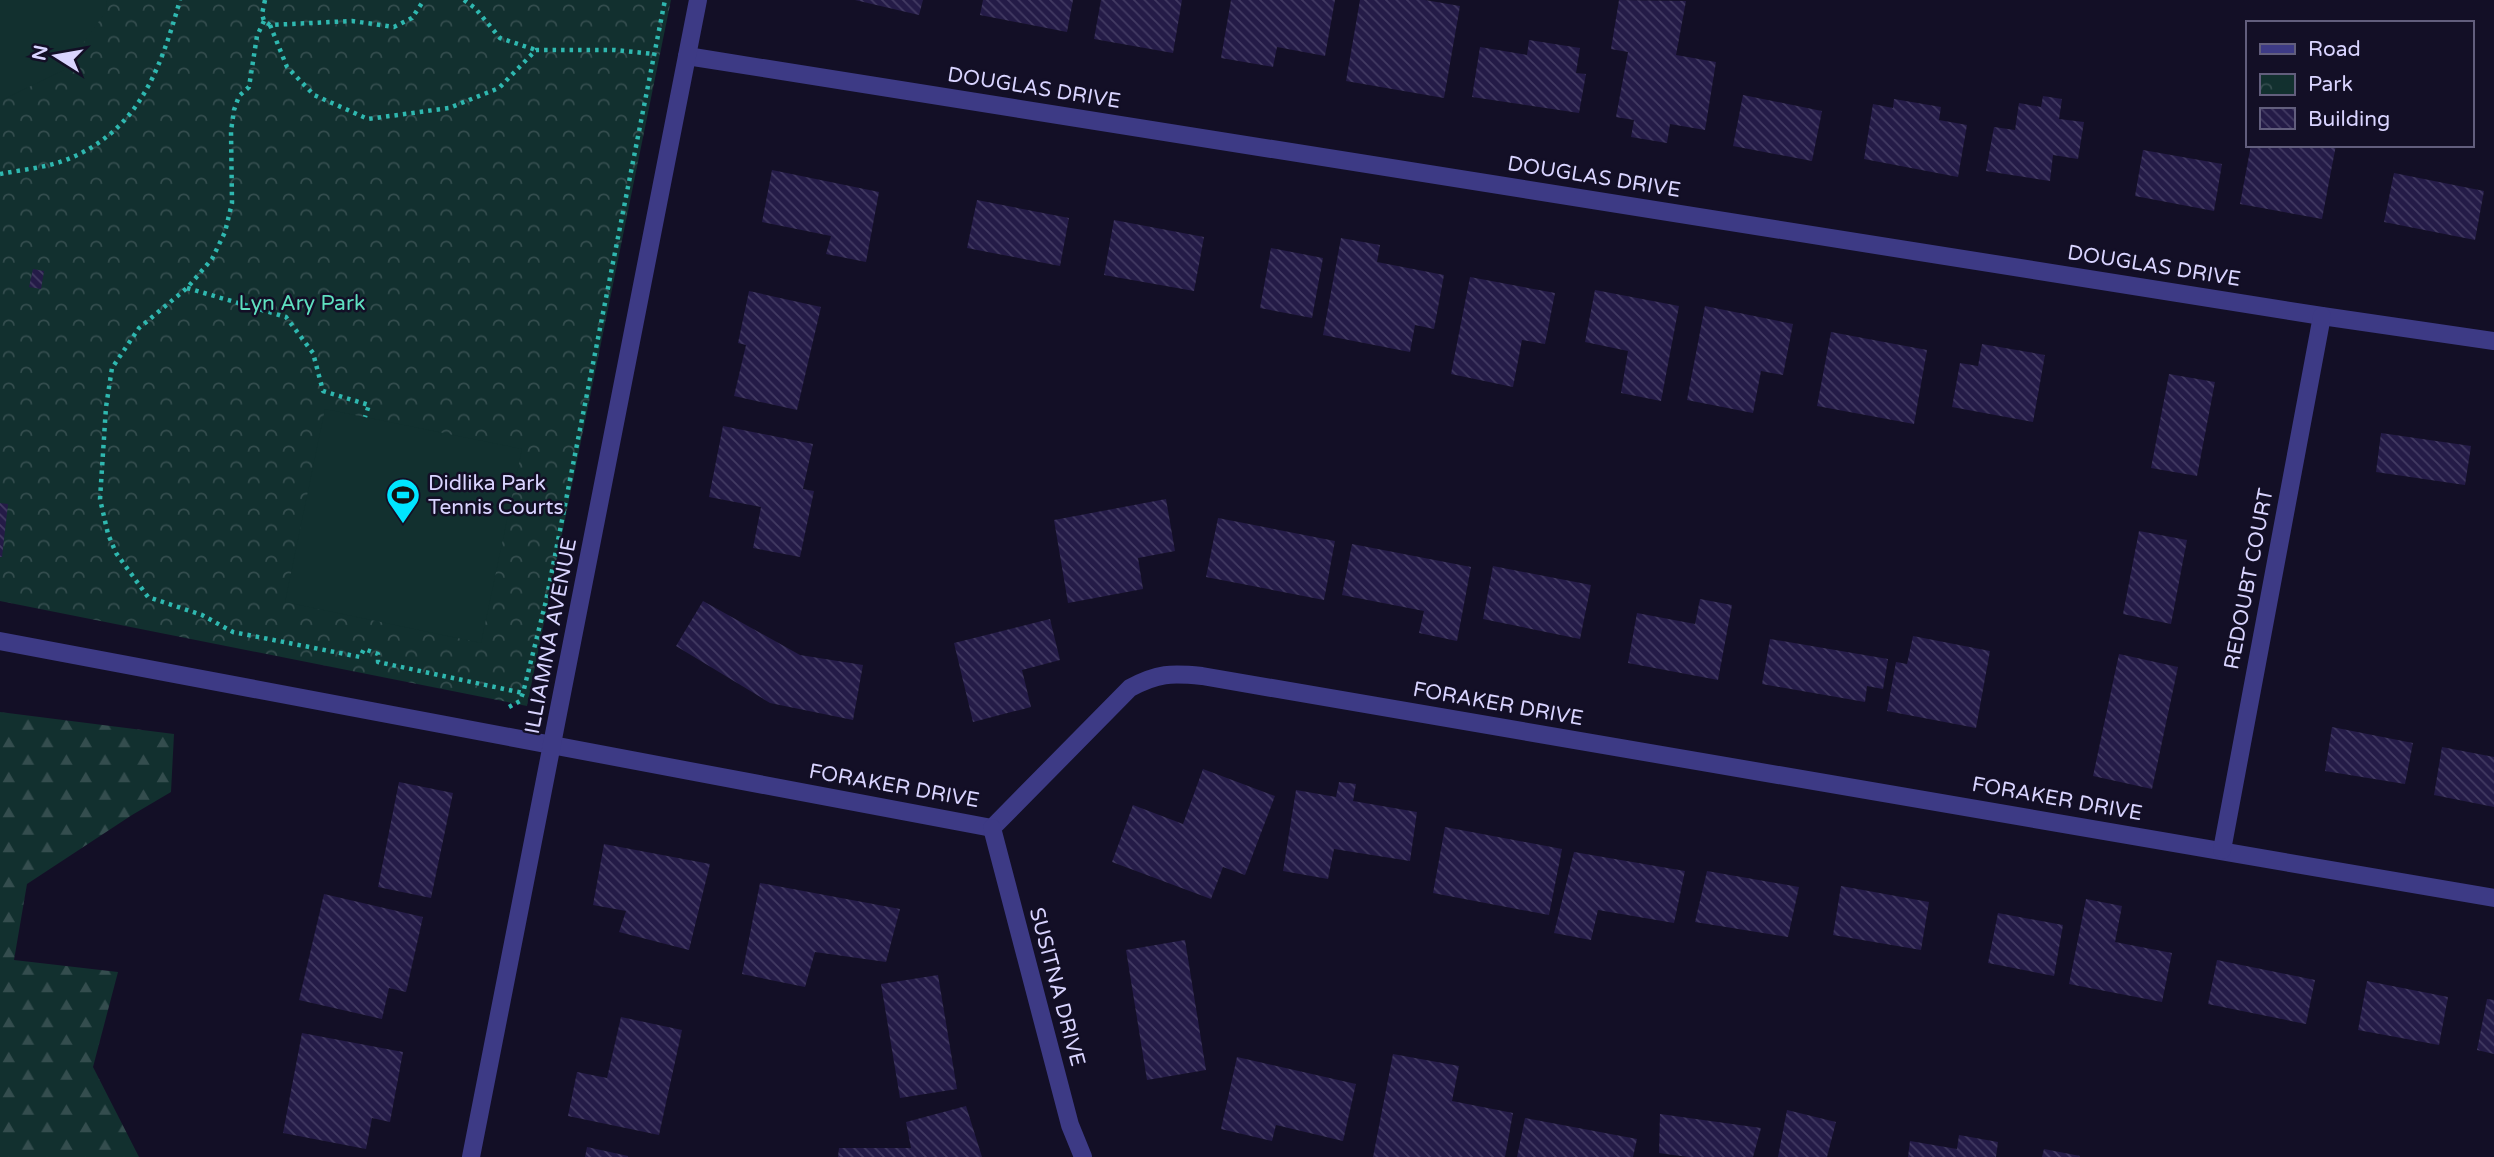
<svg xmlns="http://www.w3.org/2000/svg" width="2494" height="1157" viewBox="0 0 2494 1157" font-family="'Varela Round',sans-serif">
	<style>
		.forest { fill: url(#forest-firs) }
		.park { fill: url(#park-crowns) }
		.garden { fill: #12302f }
		.building { fill: url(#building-back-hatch) }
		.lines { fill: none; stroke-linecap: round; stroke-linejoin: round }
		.path { stroke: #2fb8b0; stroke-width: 4.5; stroke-dasharray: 3.5 5; stroke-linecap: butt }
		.street { stroke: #3d3a85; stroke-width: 18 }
		.labels { text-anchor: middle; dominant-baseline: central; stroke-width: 5; stroke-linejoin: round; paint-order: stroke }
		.street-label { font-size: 21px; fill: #d9d4ff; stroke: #130f26 }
		.park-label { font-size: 21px; fill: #5fe0c0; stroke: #130f26 }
		.poi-label { font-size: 21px; fill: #d9d4ff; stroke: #130f26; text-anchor: start }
	</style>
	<defs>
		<pattern id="forest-firs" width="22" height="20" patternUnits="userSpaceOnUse" patternTransform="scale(1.75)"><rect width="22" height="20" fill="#12302f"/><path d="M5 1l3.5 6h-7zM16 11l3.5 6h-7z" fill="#344d4e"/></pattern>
		<pattern id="park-crowns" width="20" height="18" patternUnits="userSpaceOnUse" patternTransform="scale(1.75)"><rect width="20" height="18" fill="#12302f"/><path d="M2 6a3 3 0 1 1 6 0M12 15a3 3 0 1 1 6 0" fill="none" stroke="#344d4e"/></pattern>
		<pattern id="building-back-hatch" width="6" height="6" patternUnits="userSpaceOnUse" patternTransform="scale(1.75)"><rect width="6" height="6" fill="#241b47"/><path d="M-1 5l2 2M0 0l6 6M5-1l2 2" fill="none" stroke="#433b63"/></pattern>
	</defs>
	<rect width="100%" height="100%" fill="#130f26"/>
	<path class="forest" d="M0 712 174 734 171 792 132 815 27 884 14 960 118 972 93 1067 139 1157H0Z"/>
	<path class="park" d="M0 0H671L527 706 0 601Z"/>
	<g class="garden">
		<path d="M0 0H106L107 10 64 70 0 101Z"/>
		<path d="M325 409 522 449 481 643 285 602Z"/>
	</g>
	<g class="building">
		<path d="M855 0H923L919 15Z"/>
		<path d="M983 0H1073L1067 32 980 15Z"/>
		<path d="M1101 0H1182L1173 53 1094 39Z"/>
		<path d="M1231 0H1335L1325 56 1277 47 1273 67 1221 58Z"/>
		<path d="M1360 0H1425L1460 6 1444 98 1346 81Z"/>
		<path d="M1619 0 1686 1 1676 55 1716 62 1705 130 1670 124 1667 143 1631 137 1634 120 1616 117 1628 52 1611 49Z"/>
		<path d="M1529 40 1580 48 1576 73 1586 74 1579 113 1472 97 1480 47 1527 55Z"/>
		<path d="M1743 95 1822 111 1812 161 1733 146Z"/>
		<path d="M2043 96 2062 99 2059 119 2084 122 2078 159 2053 155 2050 181 1986 171 1994 127 2015 130 2019 103 2041 107Z"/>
		<path d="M1894 99 1941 107 1939 120 1967 125 1958 177 1864 159 1873 104 1893 108Z"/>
		<path d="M2251 145H2336L2322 219 2240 204Z"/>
		<path d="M2143 150 2222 164 2214 211 2135 196Z"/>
		<path d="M772 170 879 192 866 262 826 254 831 236 762 222Z"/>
		<path d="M2394 173 2484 191 2475 240 2384 222Z"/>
		<path d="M977 200 1069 218 1060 266 967 248Z"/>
		<path d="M1114 220 1204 237 1194 291 1104 275Z"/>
		<path d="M1341 238 1380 245 1377 262 1444 275 1434 329 1415 325 1410 352 1323 335Z"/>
		<path d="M1271 248 1323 258 1312 318 1260 308Z"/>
		<path d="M33 269 44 271 41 289 29 287Z"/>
		<path d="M1470 277 1555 293 1545 344 1522 340 1513 387 1451 374Z"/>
		<path d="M1595 290 1679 306 1661 401 1621 393 1628 351 1585 342Z"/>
		<path d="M749 291 821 307 797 410 734 396 746 345 738 343Z"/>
		<path d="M1705 306 1793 324 1783 375 1761 371 1753 413 1687 400Z"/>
		<path d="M1831 332 1927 350 1914 424 1817 406Z"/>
		<path d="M1982 344 2045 355 2033 422 1952 407 1960 363 1978 366Z"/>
		<path d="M2169 374 2215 382 2197 476 2151 468Z"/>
		<path d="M723 426 813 444 803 489 814 491 800 557 753 548 761 507 709 497Z"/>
		<path d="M2381 433 2471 446 2465 485 2376 472Z"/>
		<path d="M1166 499 1175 551 1138 558 1143 589 1068 603 1054 520Z"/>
		<path d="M0 503 8 504 2 557H0Z"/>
		<path d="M1218 518 1335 541 1324 600 1206 577Z"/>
		<path d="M2139 531 2187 540 2171 624 2123 614Z"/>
		<path d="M1352 544 1471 567 1457 641 1419 633 1424 611 1342 595Z"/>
		<path d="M1493 566 1591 585 1580 639 1483 619Z"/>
		<path d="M1700 599 1732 605 1718 680 1628 663 1637 613 1695 624Z"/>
		<path d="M703 601 800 655 863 665 853 720 770 703 676 646Z"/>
		<path d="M1050 619 1060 660 1022 670 1031 707 973 722 954 643Z"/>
		<path d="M1913 636 1990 651 1976 728 1887 711 1896 662 1907 664Z"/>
		<path d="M1770 639 1888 659 1883 689 1867 686 1865 702 1762 684Z"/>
		<path d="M2119 654 2178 667 2152 789 2093 776Z"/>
		<path d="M2332 727 2413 743 2405 784 2325 771Z"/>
		<path d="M2442 747 2494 757V807L2434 795Z"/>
		<path d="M1203 769 1275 796 1245 875 1223 867 1211 899 1112 862 1133 805 1183 824Z"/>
		<path d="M399 782 453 793 431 898 378 887Z"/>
		<path d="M1339 782 1356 784 1353 801 1417 812 1410 861 1334 849 1328 879 1283 871 1296 790 1336 797Z"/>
		<path d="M1445 827 1562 849 1549 915 1433 893Z"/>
		<path d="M604 844 710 864 689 950 619 932 626 911 593 905Z"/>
		<path d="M1574 852 1685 871 1674 923 1598 910 1591 940 1554 933Z"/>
		<path d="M1707 871 1799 887 1788 937 1695 922Z"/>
		<path d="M760 883 900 909 886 962 815 952 805 987 742 974Z"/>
		<path d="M1841 886 1929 902 1921 950 1833 935Z"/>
		<path d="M324 894 423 917 406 992 389 988 382 1019 299 1000Z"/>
		<path d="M2086 899 2122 906 2115 942 2172 953 2162 1002 2069 984Z"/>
		<path d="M1998 913 2063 925 2054 976 1988 963Z"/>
		<path d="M1185 940 1206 1070 1147 1080 1126 950Z"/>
		<path d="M2217 960 2315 980 2306 1024 2208 1004Z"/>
		<path d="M938 975 957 1089 900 1098 881 984Z"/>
		<path d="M2367 981 2448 997 2439 1045 2358 1030Z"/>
		<path d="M2487 999 2494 1000V1054L2477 1050Z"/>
		<path d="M621 1017 682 1030 659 1135 568 1116 577 1072 607 1078Z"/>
		<path d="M302 1033 403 1052 390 1122 372 1118 366 1149 283 1133Z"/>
		<path d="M1393 1054 1459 1066 1452 1101 1513 1113 1505 1157H1373Z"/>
		<path d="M1237 1057 1356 1084 1343 1141 1276 1125 1272 1141 1221 1129Z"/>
		<path d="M966 1106 982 1157H838L839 1148H911L906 1122Z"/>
		<path d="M1787 1110 1836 1122 1827 1157H1778Z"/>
		<path d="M1660 1114 1761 1128 1753 1157H1688L1659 1153Z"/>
		<path d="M1525 1118 1637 1139 1633 1157H1517Z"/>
		<path d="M1959 1135 1998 1142 1996 1157H1908L1910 1141 1957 1149Z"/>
		<path d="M587 1147 628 1156V1157H585Z"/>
		<path d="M2044 1149 2080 1156 2079 1157H2042Z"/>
	</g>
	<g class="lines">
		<g class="path">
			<path d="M265 0 262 14 264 21 270 25 352 21 394 27 412 18 424 0"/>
			<path d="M464 0 475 8 500 38 536 50"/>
			<path d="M264 21 257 36 249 87 239 96 234 110 231 131 232 203 225 232 212 259 187 288 139 328 112 368 106 407 100 499 108 534 116 553 148 597 202 615 233 632 360 657 364 649 378 654V662L523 693"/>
			<path d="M270 25 287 67 314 95 368 119 449 108 499 88 536 50H615L654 54"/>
			<path d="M0 174C20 170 43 168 63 161 138 133 160 71 180 0"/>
			<path d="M187 288 286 317 313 353 323 391 369 405 365 417"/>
			<path d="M509 707 520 701 523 693 546 601 665 0"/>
		</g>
		<g class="street">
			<path d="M687 56 2322 316 2494 341"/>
			<path d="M0 641 992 828"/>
			<path d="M992 828 1130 688C1158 673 1171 673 1202 676L2494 898"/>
			<path d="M992 828 1070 1125 1083 1157"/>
			<path d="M2222 850 2322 316"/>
			<path d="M471 1157 698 0"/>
		</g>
	</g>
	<defs>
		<g id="stadium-pin" transform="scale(1.75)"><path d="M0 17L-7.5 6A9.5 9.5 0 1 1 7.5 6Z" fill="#00e5ff" stroke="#130f26"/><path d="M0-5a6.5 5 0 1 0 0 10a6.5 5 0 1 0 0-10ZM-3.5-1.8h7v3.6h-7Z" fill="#111"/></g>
	</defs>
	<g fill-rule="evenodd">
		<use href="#stadium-pin" x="403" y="495"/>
	</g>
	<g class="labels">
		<g class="street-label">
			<text transform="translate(1034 88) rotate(9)">DOUGLAS DRIVE</text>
			<text transform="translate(1594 177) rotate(9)">DOUGLAS DRIVE</text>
			<text transform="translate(2154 266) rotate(9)">DOUGLAS DRIVE</text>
			<text transform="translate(2249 579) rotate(-79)">REDOUBT COURT</text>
			<text transform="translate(551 636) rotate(-79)">ILLIAMNA AVENUE</text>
			<text transform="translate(1498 704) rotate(10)">FORAKER DRIVE</text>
			<text transform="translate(894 786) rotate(10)">FORAKER DRIVE</text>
			<text transform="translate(2057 799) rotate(10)">FORAKER DRIVE</text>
			<text transform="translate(1057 987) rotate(75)">SUSITNA DRIVE</text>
		</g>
		<g class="park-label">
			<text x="302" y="303">Lyn Ary Park</text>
		</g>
		<g class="poi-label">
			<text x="428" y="483">Didlika Park<tspan x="428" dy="24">Tennis Courts</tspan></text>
		</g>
	</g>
	<rect x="2246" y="21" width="228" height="126" fill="#130f26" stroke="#625e7d" stroke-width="2"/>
	<rect x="2260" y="44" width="35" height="10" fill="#3d3a85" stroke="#625e7d" stroke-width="2"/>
	<text x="2308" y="56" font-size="21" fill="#d9d4ff">Road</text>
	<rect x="2260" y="74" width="35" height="21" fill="url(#park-crowns)" stroke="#625e7d" stroke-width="2"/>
	<text x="2308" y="91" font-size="21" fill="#d9d4ff">Park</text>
	<rect x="2260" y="108" width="35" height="21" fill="url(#building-back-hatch)" stroke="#625e7d" stroke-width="2"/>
	<text x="2308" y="126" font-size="21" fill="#d9d4ff">Building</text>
	<g transform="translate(56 56) rotate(281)" stroke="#130f26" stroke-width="5" paint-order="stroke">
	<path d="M0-5L12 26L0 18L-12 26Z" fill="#d9d4ff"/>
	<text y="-10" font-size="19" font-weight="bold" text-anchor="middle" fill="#d9d4ff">N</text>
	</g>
</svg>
